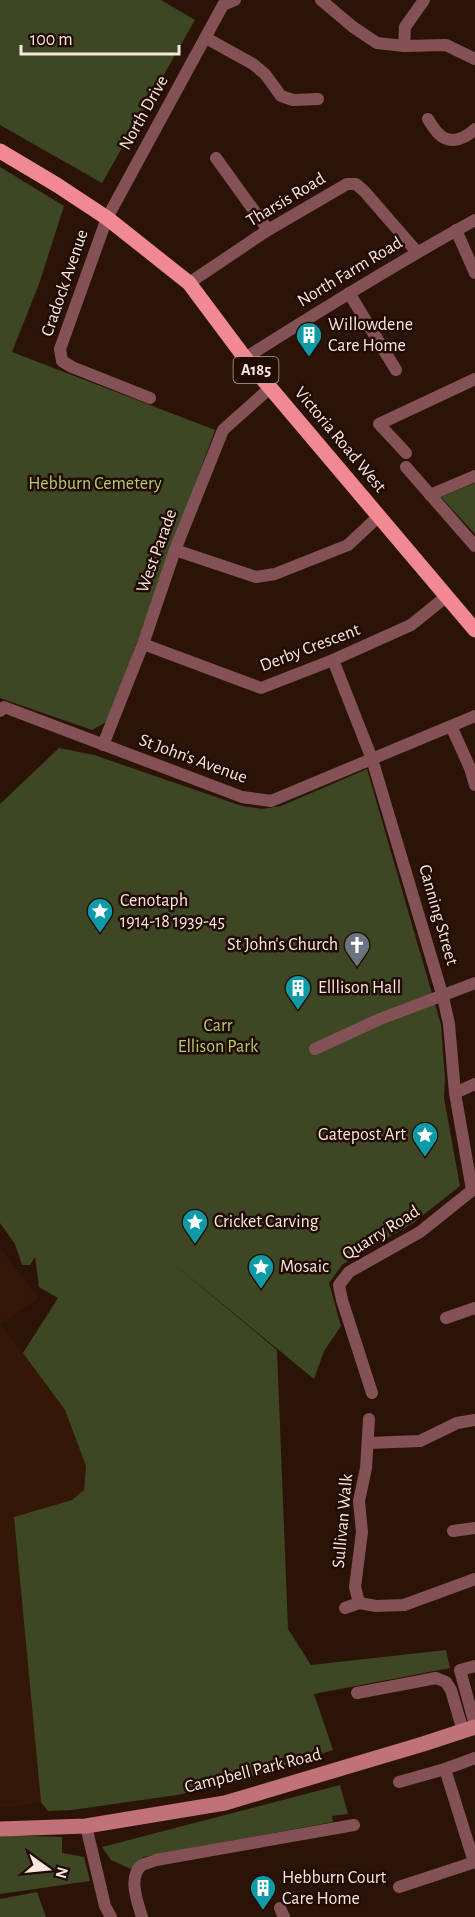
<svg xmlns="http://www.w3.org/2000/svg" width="475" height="1917" viewBox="0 0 475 1917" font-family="'Alegreya Sans',sans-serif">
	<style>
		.built { fill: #351707 }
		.green { fill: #3d4723 }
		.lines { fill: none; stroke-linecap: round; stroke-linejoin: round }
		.street { stroke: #845256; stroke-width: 12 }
		.secondary { stroke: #c17178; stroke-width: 15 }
		.primary { stroke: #f08992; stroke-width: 15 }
		.labels { text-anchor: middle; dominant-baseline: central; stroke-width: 5; stroke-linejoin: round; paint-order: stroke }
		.shield { fill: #210b02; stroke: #b8a59d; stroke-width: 1.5 }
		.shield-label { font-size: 16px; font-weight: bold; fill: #f8e7df }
		.street-label { font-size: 18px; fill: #f8e7df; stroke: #210b02 }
		.poi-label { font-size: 18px; fill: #f8e7df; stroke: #210b02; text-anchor: start }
		.park-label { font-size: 18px; fill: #b4cc72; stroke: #210b02 }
	</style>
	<rect width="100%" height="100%" fill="#2b1407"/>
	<path class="built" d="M0 1248 39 1298 1 1324 65 1410 86 1466 84 1490 72 1500 14 1517 41 1802 14 1807H0Z"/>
	<g class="green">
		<path d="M0 0H161L195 20 102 183 0 125Z"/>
		<path d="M0 167 64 206 39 284 12 352 215 430 108 721 92 730 0 698Z"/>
		<path d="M475 483V534L441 497Z"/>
		<path d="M59 748 94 755 242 806 262 809 281 806 367 769 441 1025 445 1079 444 1098 460 1186 413 1223 343 1264 329 1283 341 1326 324 1351 314 1379 169 1260 277 1350 288 1629 311 1665 446 1650 450 1668 314 1694 333 1750 244 1779 177 1795 72 1810 48 1811 41 1802 14 1517 72 1500 84 1490 86 1466 65 1410 23 1353 58 1298 39 1287 35 1257 30 1265H22L15 1244 0 1223V804Z"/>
		<path d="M340 1785 348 1814 332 1816 333 1822 143 1857 131 1869 111 1860 102 1847Z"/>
		<path d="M0 1835 62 1837V1853L84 1857 90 1881 0 1894Z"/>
		<path d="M37 1892 46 1917H0V1899Z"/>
	</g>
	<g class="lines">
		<g class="street">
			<path d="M321 0 353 27 377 43 404 46 446 45 475 59"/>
			<path d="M206 38 253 64 265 74 281 96 293 100 318 99"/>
			<path d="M404 46 405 27 424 0"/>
			<path d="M428 119C431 124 435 131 440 135 451 145 466 138 475 129"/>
			<path d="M216 158 268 230"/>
			<path d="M456 230 475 273"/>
			<path d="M189 283 268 230 347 184H356L365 192 417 252"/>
			<path d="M349 293 396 370"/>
			<path d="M245 358C321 310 397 263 475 220"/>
			<path d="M150 398 72 367 62 361 60 349 107 218 223 5 235 0"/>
			<path d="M406 453 379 424 475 379"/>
			<path d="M406 467 475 546"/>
			<path d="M430 495 475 476"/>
			<path d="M175 550 256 577 275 574 348 545 379 516"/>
			<path d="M143 644 261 688 333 660 411 625 447 596"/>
			<path d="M333 660 372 759 443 997 449 1024 455 1093 472 1190"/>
			<path d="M0 711 4 707 242 797 271 801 475 716"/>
			<path d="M451 726 470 768 475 785"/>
			<path d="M103 745 143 644 175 550 223 430 271 387"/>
			<path d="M315 1049 380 1019 475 983"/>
			<path d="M455 1093 475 1084"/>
			<path d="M446 1318 475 1308"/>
			<path d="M372 1393 342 1300 339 1285 349 1272 420 1232 475 1188"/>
			<path d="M368 1443 420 1441 457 1423 475 1420"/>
			<path d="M453 1531 475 1528"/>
			<path d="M359 1603 355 1587 362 1532 359 1501 366 1468 369 1419"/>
			<path d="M345 1608 359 1603 376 1606 404 1605 475 1579"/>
			<path d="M475 1666 460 1670 475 1725"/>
			<path d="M357 1693 436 1678 446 1682 451 1690 463 1731"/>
			<path d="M445 1769 474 1862"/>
			<path d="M399 1782 445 1769 475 1758"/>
			<path d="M86 1826 105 1906 111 1917"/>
			<path d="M399 1887 475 1862"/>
			<path d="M280 1908 284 1917"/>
			<path d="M142 1917C138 1903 127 1877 142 1865 146 1863 152 1862 156 1860L354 1825"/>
		</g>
		<path class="secondary" d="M0 1829 86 1826 225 1803 423 1744 475 1727"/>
		<path class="primary" d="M0 151 57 185 107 218 189 283 245 358 475 630"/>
	</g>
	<defs>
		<g id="building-pin" transform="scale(1.35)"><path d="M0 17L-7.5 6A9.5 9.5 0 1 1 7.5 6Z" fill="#0f9aa8" stroke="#210b02"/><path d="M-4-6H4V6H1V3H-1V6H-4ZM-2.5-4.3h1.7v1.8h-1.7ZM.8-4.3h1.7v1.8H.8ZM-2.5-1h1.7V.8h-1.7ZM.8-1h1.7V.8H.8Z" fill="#fff"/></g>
		<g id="sight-pin" transform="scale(1.35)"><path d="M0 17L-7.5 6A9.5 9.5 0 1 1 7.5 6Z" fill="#0f9aa8" stroke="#210b02"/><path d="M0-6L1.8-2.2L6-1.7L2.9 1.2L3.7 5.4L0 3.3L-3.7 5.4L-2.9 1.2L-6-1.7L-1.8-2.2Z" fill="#fff"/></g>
		<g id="church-pin" transform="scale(1.35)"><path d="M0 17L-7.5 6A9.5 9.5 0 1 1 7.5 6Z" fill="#6b7280" stroke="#210b02"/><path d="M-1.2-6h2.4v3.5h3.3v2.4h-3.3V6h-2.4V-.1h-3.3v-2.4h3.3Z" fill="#fff"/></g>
	</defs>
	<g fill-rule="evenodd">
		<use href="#building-pin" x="309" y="335"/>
		<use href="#sight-pin" x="100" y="911"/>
		<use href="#church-pin" x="357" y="945"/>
		<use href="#building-pin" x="298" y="988"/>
		<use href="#sight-pin" x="425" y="1135"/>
		<use href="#sight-pin" x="195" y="1222"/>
		<use href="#sight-pin" x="261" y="1267"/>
		<use href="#building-pin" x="263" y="1888"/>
	</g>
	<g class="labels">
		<rect class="shield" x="233.5" y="357" width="45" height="26" rx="4.5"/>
		<g class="shield-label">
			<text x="256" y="370">A185</text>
		</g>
		<g class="street-label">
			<text transform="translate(144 113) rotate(-61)">North Drive</text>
			<text transform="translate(286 200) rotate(-31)">Tharsis Road</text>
			<text transform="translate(350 272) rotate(-31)">North Farm Road</text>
			<text transform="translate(65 283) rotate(-71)">Cradock Avenue</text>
			<text transform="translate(340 440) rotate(50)">Victoria Road West</text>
			<text transform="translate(157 551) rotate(-70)">West Parade</text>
			<text transform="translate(310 648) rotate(-21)">Derby Crescent</text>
			<text transform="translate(193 759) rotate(20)">St John's Avenue</text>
			<text transform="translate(438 915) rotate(74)">Canning Street</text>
			<text transform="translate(381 1233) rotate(-32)">Quarry Road</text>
			<text transform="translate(343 1521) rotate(-85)">Sullivan Walk</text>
			<text transform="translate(253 1771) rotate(-14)">Campbell Park Road</text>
		</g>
		<g class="poi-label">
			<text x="328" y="325">Willowdene<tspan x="328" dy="21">Care Home</tspan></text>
			<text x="120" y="901">Cenotaph<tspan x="120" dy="21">1914-18 1939-45</tspan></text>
			<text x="338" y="945" text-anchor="end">St John's Church</text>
			<text x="318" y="988">Elllison Hall</text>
			<text x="406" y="1135" text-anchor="end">Gatepost Art</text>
			<text x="214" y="1222">Cricket Carving</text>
			<text x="280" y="1267">Mosaic</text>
			<text x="282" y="1878">Hebburn Court<tspan x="282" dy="21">Care Home</tspan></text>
		</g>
		<g class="park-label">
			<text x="95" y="484">Hebburn Cemetery</text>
			<text x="218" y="1026">Carr<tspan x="218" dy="21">Ellison Park</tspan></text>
		</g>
	</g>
	<g transform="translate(48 1869) rotate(105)" stroke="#210b02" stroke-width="4.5" paint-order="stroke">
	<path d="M0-4.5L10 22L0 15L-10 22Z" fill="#f8e7df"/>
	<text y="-9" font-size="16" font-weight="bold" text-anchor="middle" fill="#f8e7df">N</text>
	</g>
	<path d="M21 45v9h158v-9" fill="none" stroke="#f8e7df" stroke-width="3"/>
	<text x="30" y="45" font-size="18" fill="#f8e7df" stroke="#210b02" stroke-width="4.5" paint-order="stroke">100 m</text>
</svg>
